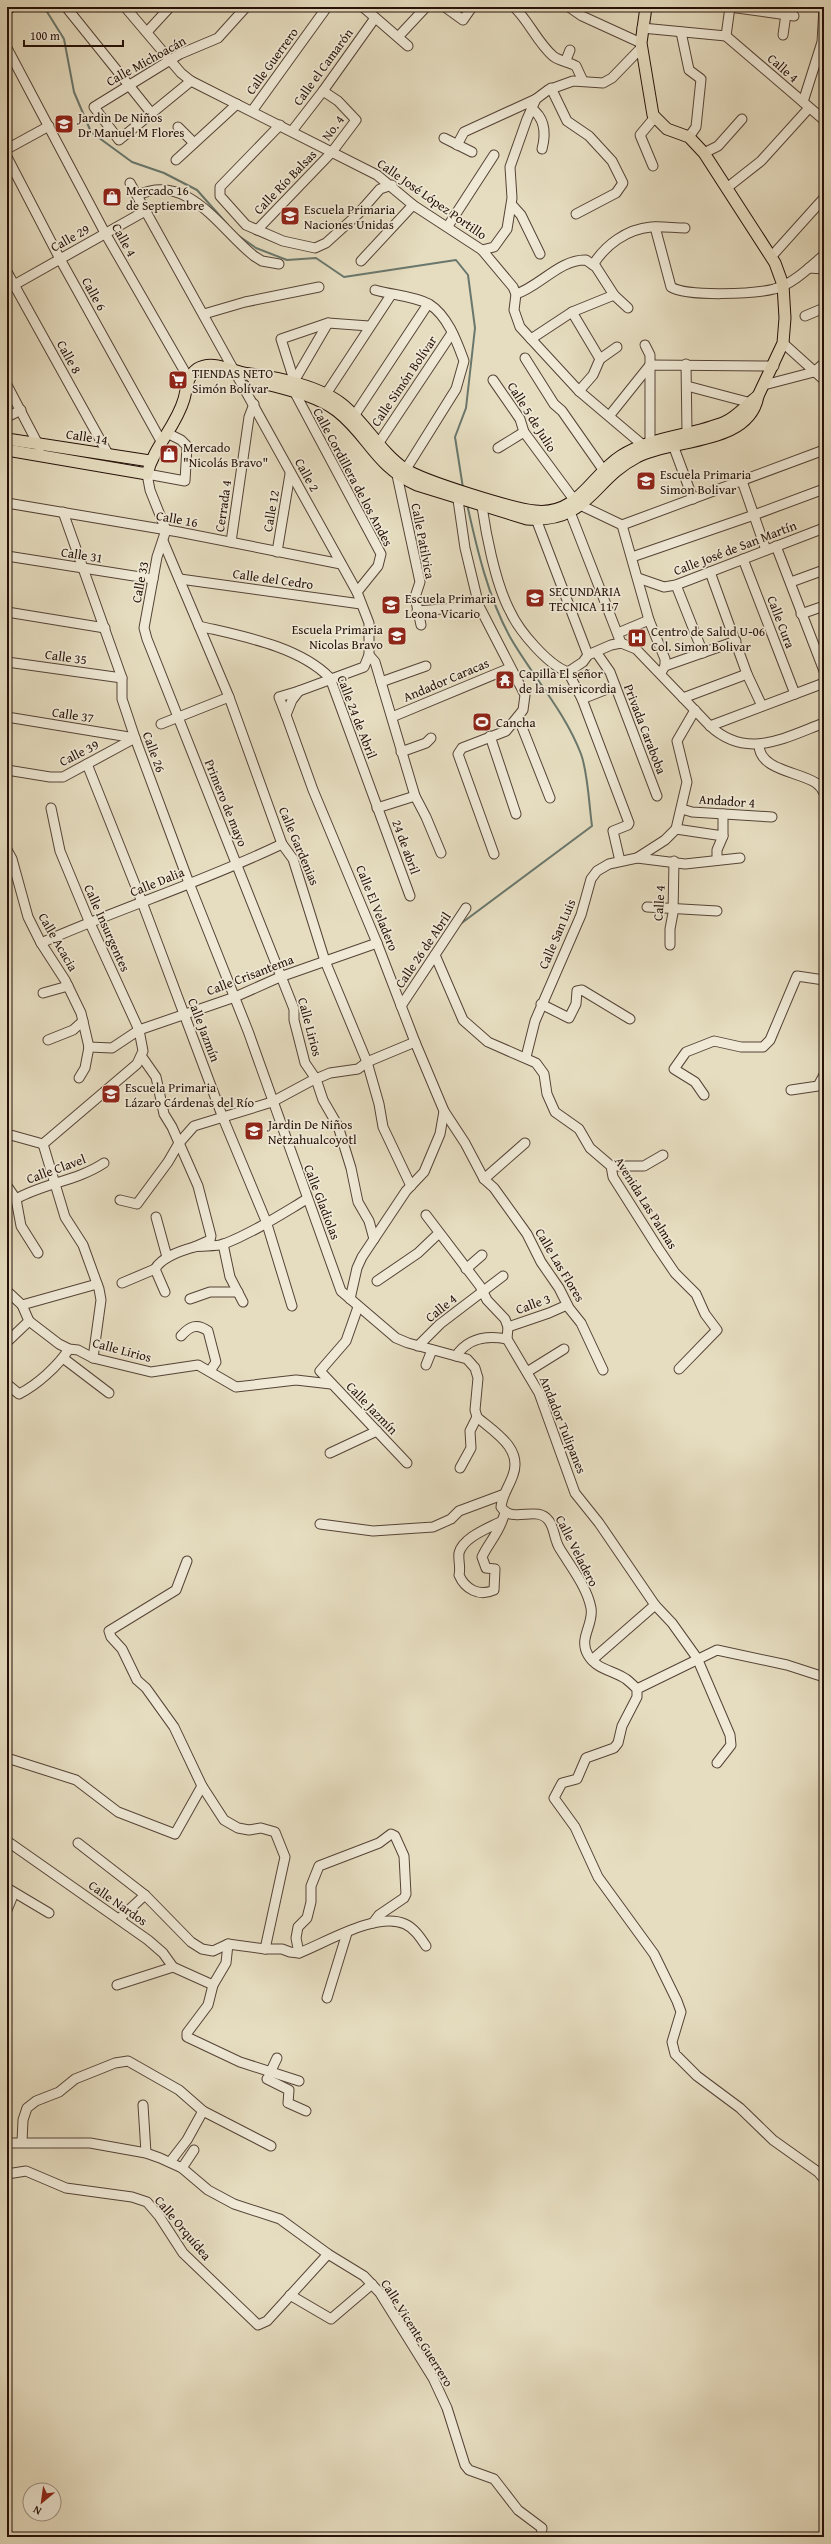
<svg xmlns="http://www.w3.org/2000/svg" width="831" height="2544" viewBox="0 0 831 2544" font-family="'Gentium Book Plus',serif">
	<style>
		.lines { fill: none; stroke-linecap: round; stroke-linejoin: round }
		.stream { stroke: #69776c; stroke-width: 2 }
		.minor-casing { stroke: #554336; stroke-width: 11 }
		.major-casing { stroke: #251008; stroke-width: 13 }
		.minor { stroke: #efe9d6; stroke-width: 9 }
		.major { stroke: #e6ddc0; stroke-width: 11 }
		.labels { text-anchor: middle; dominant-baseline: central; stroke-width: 3.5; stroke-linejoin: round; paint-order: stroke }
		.street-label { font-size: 13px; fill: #251008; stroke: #efe9d6 }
		.poi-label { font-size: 13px; fill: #251008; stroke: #efe9d6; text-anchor: start }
	</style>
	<rect width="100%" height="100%" fill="#e6ddc0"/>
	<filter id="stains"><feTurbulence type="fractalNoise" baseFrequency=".005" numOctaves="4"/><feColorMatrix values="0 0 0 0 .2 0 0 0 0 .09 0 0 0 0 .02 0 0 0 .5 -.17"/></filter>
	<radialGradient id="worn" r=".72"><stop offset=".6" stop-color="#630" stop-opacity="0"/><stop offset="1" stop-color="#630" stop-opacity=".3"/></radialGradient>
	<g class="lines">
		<g class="stream">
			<path d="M44 7 64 39 74 92 91 132 132 162 164 173 197 190 228 225"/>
			<path d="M236 234 256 248 287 260 316 258 344 277 456 260 468 275 475 328 466 408 455 437 463 488"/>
			<path d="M459 925 592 826C589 805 588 773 581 754 564 710 533 677 510 637 488 597 477 549 467 504"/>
		</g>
		<g class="minor-casing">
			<g id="minor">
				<path d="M66 7 152 114"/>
				<path d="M125 7 181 73 191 81 377 175 413 205 482 250 494 247 507 229 512 198 510 167 527 119 536 99 548 90 573 81 603 83 612 78 641 48"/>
				<path d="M363 7 408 46"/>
				<path d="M445 7 463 20 472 7"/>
				<path d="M514 7C529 21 537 42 553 56 559 61 569 62 576 66L583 81"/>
				<path d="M569 7 582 16 641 43"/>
				<path d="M730 7 794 16"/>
				<path d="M7 10 12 7"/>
				<path d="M642 28 726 36"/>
				<path d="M147 32 170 7"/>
				<path d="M681 32 689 70 701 79 696 127 689 137"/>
				<path d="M783 35 786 14"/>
				<path d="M726 36 824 120"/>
				<path d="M726 36 730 7"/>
				<path d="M398 37 426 7"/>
				<path d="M7 48 105 233 189 379"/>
				<path d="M566 60 570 50"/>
				<path d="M191 81 119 140 94 107 180 54 218 38 246 7"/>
				<path d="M551 88 567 121 589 136 612 161 623 183 616 193 576 214"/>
				<path d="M803 102 822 42 824 7"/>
				<path d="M531 108C545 118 546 134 542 149"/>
				<path d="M252 111 327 7"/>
				<path d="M280 125 220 187V196L246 225 283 241 315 248 326 243 358 214 380 189 392 185"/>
				<path d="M178 127 194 143"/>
				<path d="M292 131 323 91 375 18"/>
				<path d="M444 138 472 152"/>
				<path d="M457 145 464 132 536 99"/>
				<path d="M7 149 49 126"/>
				<path d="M704 153 718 146 742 119"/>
				<path d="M7 157 60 259 161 441"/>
				<path d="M176 160 237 104"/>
				<path d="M653 166 640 135 655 117"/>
				<path d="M130 183 357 592 369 623V655L375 662 381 682 415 796 426 817 441 853"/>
				<path d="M728 187 761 161 809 108"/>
				<path d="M138 195C188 172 220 229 254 256L262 261 279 264"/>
				<path d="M512 205 521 215 540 254"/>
				<path d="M448 226 494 155"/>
				<path d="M655 227 671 287C687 297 755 294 774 289 792 285 811 266 824 255"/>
				<path d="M257 230 332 152 356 120 338 101 323 91"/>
				<path d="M482 250 513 287 516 294 514 310 520 327 579 391 644 446"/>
				<path d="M771 257 824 198"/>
				<path d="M361 261 413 205"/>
				<path d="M593 265C605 245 627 229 651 227 662 226 674 228 685 228"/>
				<path d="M809 268 824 269"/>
				<path d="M7 272 108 454"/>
				<path d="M7 289 147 210"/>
				<path d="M375 290C392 295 414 296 429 304 448 316 457 342 464 361L456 389 406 469"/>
				<path d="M516 294C539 287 560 259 586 260L596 267 614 295 628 308"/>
				<path d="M572 312 600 359"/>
				<path d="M204 314 245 302 319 287"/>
				<path d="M805 316 824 308"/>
				<path d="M531 339 572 312 614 295"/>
				<path d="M783 343 824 380"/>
				<path d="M645 345 650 355V443"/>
				<path d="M525 358 554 404 562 411 604 471"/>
				<path d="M600 359 617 347"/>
				<path d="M686 364 687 432"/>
				<path d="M294 380 281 339 328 323 369 326"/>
				<path d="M493 380 520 419 524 432 575 501 580 505 622 525 649 620 665 659V666"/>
				<path d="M293 383 328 323"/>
				<path d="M7 385 40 448"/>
				<path d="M764 385 814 372 824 363"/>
				<path d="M687 386 755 404"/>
				<path d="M579 391 593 375 600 359"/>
				<path d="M295 393 381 554 378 566 357 592"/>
				<path d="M326 394 391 295"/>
				<path d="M610 415 650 365 774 366"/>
				<path d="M354 416 428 304"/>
				<path d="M7 417 21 410"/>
				<path d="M167 433 181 440 187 446 185 481 147 474 150 490 166 530 157 557 144 628 147 639 294 1009V1020L305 1063 316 1079 323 1100 338 1126 351 1168 358 1202 369 1221 374 1239"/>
				<path d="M378 444 452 333"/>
				<path d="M673 445 693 499"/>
				<path d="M498 448 524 432"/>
				<path d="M397 475 420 582 415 597 421 625"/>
				<path d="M742 481 766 550"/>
				<path d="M457 493 465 548 479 606 525 695 523 710 506 731 462 748 458 754 494 854"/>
				<path d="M481 499C485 530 495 583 510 611 519 631 548 665 568 672L583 662 588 655 611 645 621 643 636 649 710 726C747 760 784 738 824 723"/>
				<path d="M7 503 179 532 341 564"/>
				<path d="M63 512 122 678V699L135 738 189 883 248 1031 341 1291 396 1338 408 1343 467 1359 475 1368 478 1378 475 1410 477 1417C494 1432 523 1448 513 1475 509 1487 502 1495 501 1507 513 1525 537 1504 549 1521 555 1529 554 1540 560 1549 571 1567 587 1587 591 1608 594 1625 578 1638 588 1655 597 1670 613 1670 626 1679 630 1682 634 1686 637 1689V1697L622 1726 618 1743 614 1748 586 1758 577 1779 562 1783 554 1798 575 1827 598 1877 654 1954 677 2001 681 2012 672 2042 675 2054 697 2076 740 2108 773 2140 818 2172 824 2179"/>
				<path d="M535 512 536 519 588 655"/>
				<path d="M570 512 621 643"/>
				<path d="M622 525 824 450"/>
				<path d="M163 541 229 697 282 844 293 859 325 961 367 1062 379 1104 383 1127 411 1186"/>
				<path d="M231 542 249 417 254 404"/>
				<path d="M776 546 824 671"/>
				<path d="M277 552 290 474"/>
				<path d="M7 556 153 579"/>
				<path d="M632 557 754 515 824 489"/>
				<path d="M743 559 795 694"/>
				<path d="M710 572 747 674 762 706"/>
				<path d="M638 578 664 587 676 585 824 528"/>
				<path d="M180 579 361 604"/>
				<path d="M791 582 824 570"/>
				<path d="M676 585 703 653"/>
				<path d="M417 611 479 606"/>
				<path d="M7 612 105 628"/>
				<path d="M801 614 824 606"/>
				<path d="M199 626C241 636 299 646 330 678L410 896"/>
				<path d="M618 633 649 620"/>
				<path d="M596 652 610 672 657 796"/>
				<path d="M7 662 122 678"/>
				<path d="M662 671 665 666 736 641"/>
				<path d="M568 672 582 699 629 823 628 825 613 831 620 861"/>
				<path d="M381 682 426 666"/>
				<path d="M683 698 747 674"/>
				<path d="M582 699 615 686"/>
				<path d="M286 715 279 697 299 691"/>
				<path d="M7 717 135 738"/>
				<path d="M392 717 510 668"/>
				<path d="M518 717 550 798"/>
				<path d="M161 724 229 697"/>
				<path d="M710 726 824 683"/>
				<path d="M490 736 516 814"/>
				<path d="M759 745C759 770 800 772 816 783 819 785 822 789 824 793"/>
				<path d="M401 752 426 743 431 738"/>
				<path d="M87 764 142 902 223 1118 266 1221 292 1306"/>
				<path d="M7 770 50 777H63L135 738"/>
				<path d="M377 808 415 796"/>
				<path d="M682 809 692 812 772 817"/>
				<path d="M676 829 723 836V814"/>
				<path d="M7 850 12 859 28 917 41 943 65 980 81 1013 89 1047"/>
				<path d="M637 858 665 840 676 829 687 782 677 741 695 710"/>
				<path d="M717 860V850L723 836"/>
				<path d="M647 907 717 911"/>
				<path d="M41 943C120 908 203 882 282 844"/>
				<path d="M670 945V929L673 913 674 861"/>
				<path d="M435 955 463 1020 488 1042 536 1063 544 1074 547 1094 555 1112 579 1129 590 1148 611 1166 613 1177 658 1248 675 1273 696 1294 705 1314 717 1330 713 1334 679 1369"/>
				<path d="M43 993 68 986"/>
				<path d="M541 1004 569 1018 576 1004 577 991 582 990 630 1019"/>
				<path d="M401 1006 466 908"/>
				<path d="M48 1040 73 1030 83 1021"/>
				<path d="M89 1047 112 1048 139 1030 235 997 280 977 377 943"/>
				<path d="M142 1057 156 1077 164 1114 172 1127 198 1186 211 1236 210 1240 194 1247"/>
				<path d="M526 1057 535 1021 581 915 591 879 597 871 609 864 637 858 685 864 740 858"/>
				<path d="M79 1078 85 1068 89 1047"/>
				<path d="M791 1090 818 1086 824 1075"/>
				<path d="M704 1095 695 1082 674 1069 686 1052 714 1041 741 1047H763L770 1040 797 976 824 980"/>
				<path d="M444 1111 465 1143 484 1179 494 1188 527 1234 541 1262 559 1288 569 1308 581 1323 603 1370"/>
				<path d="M7 1134 43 1144"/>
				<path d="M43 1144 137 1064 143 1051 139 1030 89 921 60 851 51 808"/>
				<path d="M43 1144 65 1217 83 1245 99 1289 101 1300 93 1358"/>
				<path d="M611 1166H644L663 1155"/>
				<path d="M484 1179 525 1143"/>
				<path d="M7 1186 16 1199 21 1226 38 1253"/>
				<path d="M16 1199C44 1183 77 1181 104 1163"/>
				<path d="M120 1200 137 1204 168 1162 179 1143 194 1126 272 1102 311 1081 330 1073 358 1069 367 1062 415 1042"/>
				<path d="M426 1215 480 1286 487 1300 505 1319 508 1327 507 1339 539 1393 575 1493 599 1523 655 1605 672 1623 697 1658 730 1735 731 1745 717 1763"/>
				<path d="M156 1217 167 1257"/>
				<path d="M223 1244 230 1277 243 1302"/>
				<path d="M155 1269C162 1257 180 1251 194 1247 203 1245 214 1247 224 1244 254 1232 280 1215 307 1199"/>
				<path d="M155 1269 165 1292"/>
				<path d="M466 1269 482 1255"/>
				<path d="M377 1281 418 1253 439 1233"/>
				<path d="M122 1283 155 1269"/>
				<path d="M7 1291 22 1305 29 1321 7 1342"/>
				<path d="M190 1299 210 1292H238"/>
				<path d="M350 1299 357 1268 362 1257 406 1191 424 1172 440 1134 444 1111 415 1042 377 943 313 790 286 715 292 700 299 691 364 667 369 655"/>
				<path d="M22 1305 97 1284"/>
				<path d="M358 1307 346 1341 320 1371 407 1463"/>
				<path d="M29 1321 59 1344 69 1349 78 1350 93 1358 151 1372 198 1365 236 1387 296 1380 331 1384"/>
				<path d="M508 1327 549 1313 567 1305"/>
				<path d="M181 1336C190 1326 197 1323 208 1331L216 1362 210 1371"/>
				<path d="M418 1346 440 1324 503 1276"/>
				<path d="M456 1356C468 1338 486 1335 507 1339"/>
				<path d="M63 1358 109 1393"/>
				<path d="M426 1365 432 1350"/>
				<path d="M527 1372 564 1349"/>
				<path d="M7 1384 19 1394C37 1385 58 1366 69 1349"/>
				<path d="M330 1453 377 1431"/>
				<path d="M460 1468 471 1448 470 1431 477 1417"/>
				<path d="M502 1521C497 1535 488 1544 482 1557L486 1568 495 1569 494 1590C479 1597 465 1589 459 1575 461 1567 458 1561 459 1553 463 1537 489 1528 502 1521L505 1513"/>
				<path d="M320 1524 373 1531 433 1527 451 1519 459 1511 502 1495"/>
				<path d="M187 1561 176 1590 109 1631 111 1637 122 1649 137 1680 146 1688 174 1727 202 1786 224 1820 238 1828 249 1830 261 1828 275 1832 285 1857 265 1949"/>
				<path d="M592 1660 655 1605"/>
				<path d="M637 1689 717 1650 787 1665 824 1677"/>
				<path d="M7 1758 76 1780 118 1812 175 1834 202 1786"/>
				<path d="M7 1841 148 1940 163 1953 173 1967 213 1985"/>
				<path d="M78 1843 145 1895 191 1942 202 1949 213 1951 228 1944 265 1949H282L290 1952 299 1953C325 1943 377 1911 405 1924 414 1928 420 1937 426 1946"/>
				<path d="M7 1888 49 1913"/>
				<path d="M7 1910 14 1893"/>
				<path d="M119 1919 145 1895"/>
				<path d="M228 1944 226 1963 213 1985 208 2005 187 2033V2037L240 2062 299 2081"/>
				<path d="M299 1953 296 1938 298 1927 307 1918 311 1902V1886L319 1866 379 1843 391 1834 395 1836 404 1856 406 1894 404 1898 379 1915 373 1923"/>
				<path d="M117 1985 173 1967"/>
				<path d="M327 1998 347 1933"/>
				<path d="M269 2075 277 2058"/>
				<path d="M267 2079 289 2090 288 2103 306 2111"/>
				<path d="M143 2105 146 2153"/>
				<path d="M22 2142 23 2120 27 2108 36 2101 59 2092 75 2079 115 2063 128 2061 179 2090 203 2111 271 2146"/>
				<path d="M7 2143H90L146 2153 160 2158 182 2168 208 2190 234 2204 280 2219 328 2254 364 2276 380 2293 433 2378 447 2408 465 2465 469 2470 494 2479 518 2510 542 2528 541 2537"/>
				<path d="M170 2162 187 2140 203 2111"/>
				<path d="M182 2168 194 2150"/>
				<path d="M7 2174 26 2171 66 2188 132 2197 147 2202 159 2216 183 2253 258 2325 267 2321 328 2254"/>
				<path d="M290 2295 331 2319 372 2284"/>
			</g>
		</g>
		<g class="major-casing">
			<g id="major">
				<path d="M249 374 256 381C283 389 315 394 337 411 369 436 375 466 417 485L527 519C589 523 592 480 637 457 672 438 749 446 758 396L783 343 785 318 783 285 775 263 704 153 689 137 667 129 653 115 641 43 646 7"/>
				<path d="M7 439 150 461"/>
				<path d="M7 450 147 474C154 446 176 427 184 399 187 388 187 376 197 369 213 359 232 372 249 374 276 377 319 386 342 404 365 422 380 452 405 469 423 481 513 509 535 511 578 516 591 475 621 456 652 436 692 436 725 422 738 416 747 404 758 396"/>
			</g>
		</g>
		<use href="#minor" class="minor"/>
		<use href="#major" class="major"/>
	</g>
	<defs>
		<g id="school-square" transform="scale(1)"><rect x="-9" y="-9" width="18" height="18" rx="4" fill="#8f2418" stroke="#efe9d6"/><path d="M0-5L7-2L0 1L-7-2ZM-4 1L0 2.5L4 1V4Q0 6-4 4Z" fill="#fff"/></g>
		<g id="shop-square" transform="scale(1)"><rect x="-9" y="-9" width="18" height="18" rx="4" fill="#8f2418" stroke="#efe9d6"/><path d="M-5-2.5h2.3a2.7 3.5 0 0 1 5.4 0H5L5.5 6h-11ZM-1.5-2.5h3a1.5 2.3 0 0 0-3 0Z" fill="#fff"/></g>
		<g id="supermarket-square" transform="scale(1)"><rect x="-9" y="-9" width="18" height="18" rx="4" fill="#8f2418" stroke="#efe9d6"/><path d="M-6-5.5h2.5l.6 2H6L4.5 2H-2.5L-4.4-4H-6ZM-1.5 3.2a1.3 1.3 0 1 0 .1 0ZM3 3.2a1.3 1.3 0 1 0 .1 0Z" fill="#fff"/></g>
		<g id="hospital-square" transform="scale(1)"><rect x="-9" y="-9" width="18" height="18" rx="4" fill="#8f2418" stroke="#efe9d6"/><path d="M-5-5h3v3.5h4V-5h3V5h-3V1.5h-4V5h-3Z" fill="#fff"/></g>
		<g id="temple-square" transform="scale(1)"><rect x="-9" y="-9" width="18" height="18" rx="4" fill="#8f2418" stroke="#efe9d6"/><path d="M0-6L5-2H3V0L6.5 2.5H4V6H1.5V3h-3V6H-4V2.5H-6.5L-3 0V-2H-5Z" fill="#fff"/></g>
		<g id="stadium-square" transform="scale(1)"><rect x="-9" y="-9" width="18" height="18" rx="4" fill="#8f2418" stroke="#efe9d6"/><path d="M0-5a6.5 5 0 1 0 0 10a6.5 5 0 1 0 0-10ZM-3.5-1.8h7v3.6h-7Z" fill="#fff"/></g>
	</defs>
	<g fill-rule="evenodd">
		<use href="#school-square" x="64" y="124"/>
		<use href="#shop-square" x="112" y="197"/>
		<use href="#school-square" x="290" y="216"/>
		<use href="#supermarket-square" x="178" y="380"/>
		<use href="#shop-square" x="169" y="454"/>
		<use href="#school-square" x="646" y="481"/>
		<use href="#school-square" x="535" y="598"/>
		<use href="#school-square" x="391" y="605"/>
		<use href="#school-square" x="397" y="636"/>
		<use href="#hospital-square" x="637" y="638"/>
		<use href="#temple-square" x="505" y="680"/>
		<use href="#stadium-square" x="482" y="722"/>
		<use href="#school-square" x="111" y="1094"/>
		<use href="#school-square" x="254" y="1131"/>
	</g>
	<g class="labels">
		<g class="street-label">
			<text transform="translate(146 61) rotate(-29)">Calle Michoacán</text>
			<text transform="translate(272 61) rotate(-54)">Calle Guerrero</text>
			<text transform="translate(323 67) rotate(-54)">Calle el Camarón</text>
			<text transform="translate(783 68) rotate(41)">Calle 4</text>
			<text transform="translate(333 128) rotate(-54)">No. 4</text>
			<text transform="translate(285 182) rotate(-46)">Calle Río Balsas</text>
			<text transform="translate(432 199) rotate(35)">Calle José López Portillo</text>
			<text transform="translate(70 238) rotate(-29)">Calle 29</text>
			<text transform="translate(124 240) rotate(61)">Calle 4</text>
			<text transform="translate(94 294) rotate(61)">Calle 6</text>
			<text transform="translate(69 357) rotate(61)">Calle 8</text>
			<text transform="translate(404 381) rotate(-56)">Calle Simón Bolívar</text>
			<text transform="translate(532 417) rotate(58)">Calle 5 de Julio</text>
			<text transform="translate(87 437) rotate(9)">Calle 14</text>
			<text transform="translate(307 475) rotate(61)">Calle 2</text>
			<text transform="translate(353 477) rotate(62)">Calle Cordillera de los Andes</text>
			<text transform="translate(223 506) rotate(-82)">Cerrada 4</text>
			<text transform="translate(271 511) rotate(-80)">Calle 12</text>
			<text transform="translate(177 519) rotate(10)">Calle 16</text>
			<text transform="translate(423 541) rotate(79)">Calle Patilvica</text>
			<text transform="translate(735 548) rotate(-21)">Calle José de San Martín</text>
			<text transform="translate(82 555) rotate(9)">Calle 31</text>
			<text transform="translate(273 579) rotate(8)">Calle del Cedro</text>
			<text transform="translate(140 582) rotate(-79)">Calle 33</text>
			<text transform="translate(781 622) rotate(69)">Calle Cura</text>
			<text transform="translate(66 657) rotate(8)">Calle 35</text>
			<text transform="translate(446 680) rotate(-23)">Andador Caracas</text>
			<text transform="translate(73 715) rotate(9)">Calle 37</text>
			<text transform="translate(357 717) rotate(69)">Calle 24 de Abril</text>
			<text transform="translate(645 729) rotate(69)">Privada Caraboba</text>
			<text transform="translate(154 752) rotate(70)">Calle 26</text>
			<text transform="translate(79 753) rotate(-27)">Calle 39</text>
			<text transform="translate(727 801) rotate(4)">Andador 4</text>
			<text transform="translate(226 803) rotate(68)">Primero de mayo</text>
			<text transform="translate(299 846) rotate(67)">Calle Gardenias</text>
			<text transform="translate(406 847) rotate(70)">24 de abril</text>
			<text transform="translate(157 882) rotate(-22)">Calle Dalia</text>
			<text transform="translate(659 903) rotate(-86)">Calle 4</text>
			<text transform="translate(377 908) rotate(68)">Calle El Veladero</text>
			<text transform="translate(107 928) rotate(66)">Calle Insurgentes</text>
			<text transform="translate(557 934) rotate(-67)">Calle San Luis</text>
			<text transform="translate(58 942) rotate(60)">Calle Acacia</text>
			<text transform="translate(423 950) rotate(-56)">Calle 26 de Abril</text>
			<text transform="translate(250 975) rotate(-21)">Calle Crisantema</text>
			<text transform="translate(310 1027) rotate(75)">Calle Lirios</text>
			<text transform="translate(204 1030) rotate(69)">Calle Jazmín</text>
			<text transform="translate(56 1169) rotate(-20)">Calle Clavel</text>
			<text transform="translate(322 1202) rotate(69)">Calle Gladiolas</text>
			<text transform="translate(646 1203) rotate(58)">Avenida Las Palmas</text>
			<text transform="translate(560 1265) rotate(59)">Calle Las Flores</text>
			<text transform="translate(533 1304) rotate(-20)">Calle 3</text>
			<text transform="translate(441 1308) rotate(-39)">Calle 4</text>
			<text transform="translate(122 1350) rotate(15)">Calle Lirios</text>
			<text transform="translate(372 1408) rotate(46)">Calle Jazmín</text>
			<text transform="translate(563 1425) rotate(68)">Andador Tulipanes</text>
			<text transform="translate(577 1551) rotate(63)">Calle Veladero</text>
			<text transform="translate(118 1903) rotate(35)">Calle Nardos</text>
			<text transform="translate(183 2228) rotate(50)">Calle Orquídea</text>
			<text transform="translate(417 2333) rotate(58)">Calle Vicente Guerrero</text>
		</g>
		<g class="poi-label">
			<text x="78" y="117">Jardin De Niños<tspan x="78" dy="15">Dr Manuel M Flores</tspan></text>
			<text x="126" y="190">Mercado 16<tspan x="126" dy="15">de Septiembre</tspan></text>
			<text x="304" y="209">Escuela Primaria<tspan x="304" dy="15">Naciones Unidas</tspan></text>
			<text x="192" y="373">TIENDAS NETO<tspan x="192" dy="15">Simón Bolívar</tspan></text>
			<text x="183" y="447">Mercado<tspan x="183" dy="15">"Nicolás Bravo"</tspan></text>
			<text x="660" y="474">Escuela Primaria<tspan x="660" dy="15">Simon Bolivar</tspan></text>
			<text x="549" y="591">SECUNDARIA<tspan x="549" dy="15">TECNICA 117</tspan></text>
			<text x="405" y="598">Escuela Primaria<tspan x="405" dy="15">Leona Vicario</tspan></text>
			<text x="383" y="629" text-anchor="end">Escuela Primaria<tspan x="383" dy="15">Nicolas Bravo</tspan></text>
			<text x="651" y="631">Centro de Salud U-06<tspan x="651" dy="15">Col. Simon Bolivar</tspan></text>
			<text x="519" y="673">Capilla El señor<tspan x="519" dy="15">de la misericordia</tspan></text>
			<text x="496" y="722">Cancha</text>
			<text x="125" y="1087">Escuela Primaria<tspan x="125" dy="15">Lázaro Cárdenas del Río</tspan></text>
			<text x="268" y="1124">Jardin De Niños<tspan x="268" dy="15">Netzahualcoyotl</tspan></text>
		</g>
	</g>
	<rect width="831" height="2544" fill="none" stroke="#e6ddc0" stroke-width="24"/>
	<rect x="8" y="8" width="815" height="2528" fill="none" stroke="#251008" stroke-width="2"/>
	<rect x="12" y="12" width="807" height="2520" fill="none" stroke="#251008"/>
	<g transform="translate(42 2502) rotate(209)"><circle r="19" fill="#efe9d6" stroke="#9e9284"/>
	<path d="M0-3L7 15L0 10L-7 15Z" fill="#8f2418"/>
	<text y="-6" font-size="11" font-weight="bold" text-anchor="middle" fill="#251008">N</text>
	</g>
	<path d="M24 40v6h99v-6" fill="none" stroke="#251008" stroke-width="2"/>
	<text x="30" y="40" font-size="12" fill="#251008" stroke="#efe9d6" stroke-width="3" paint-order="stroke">100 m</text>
	<rect width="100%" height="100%" filter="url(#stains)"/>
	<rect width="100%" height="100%" fill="url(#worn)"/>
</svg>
